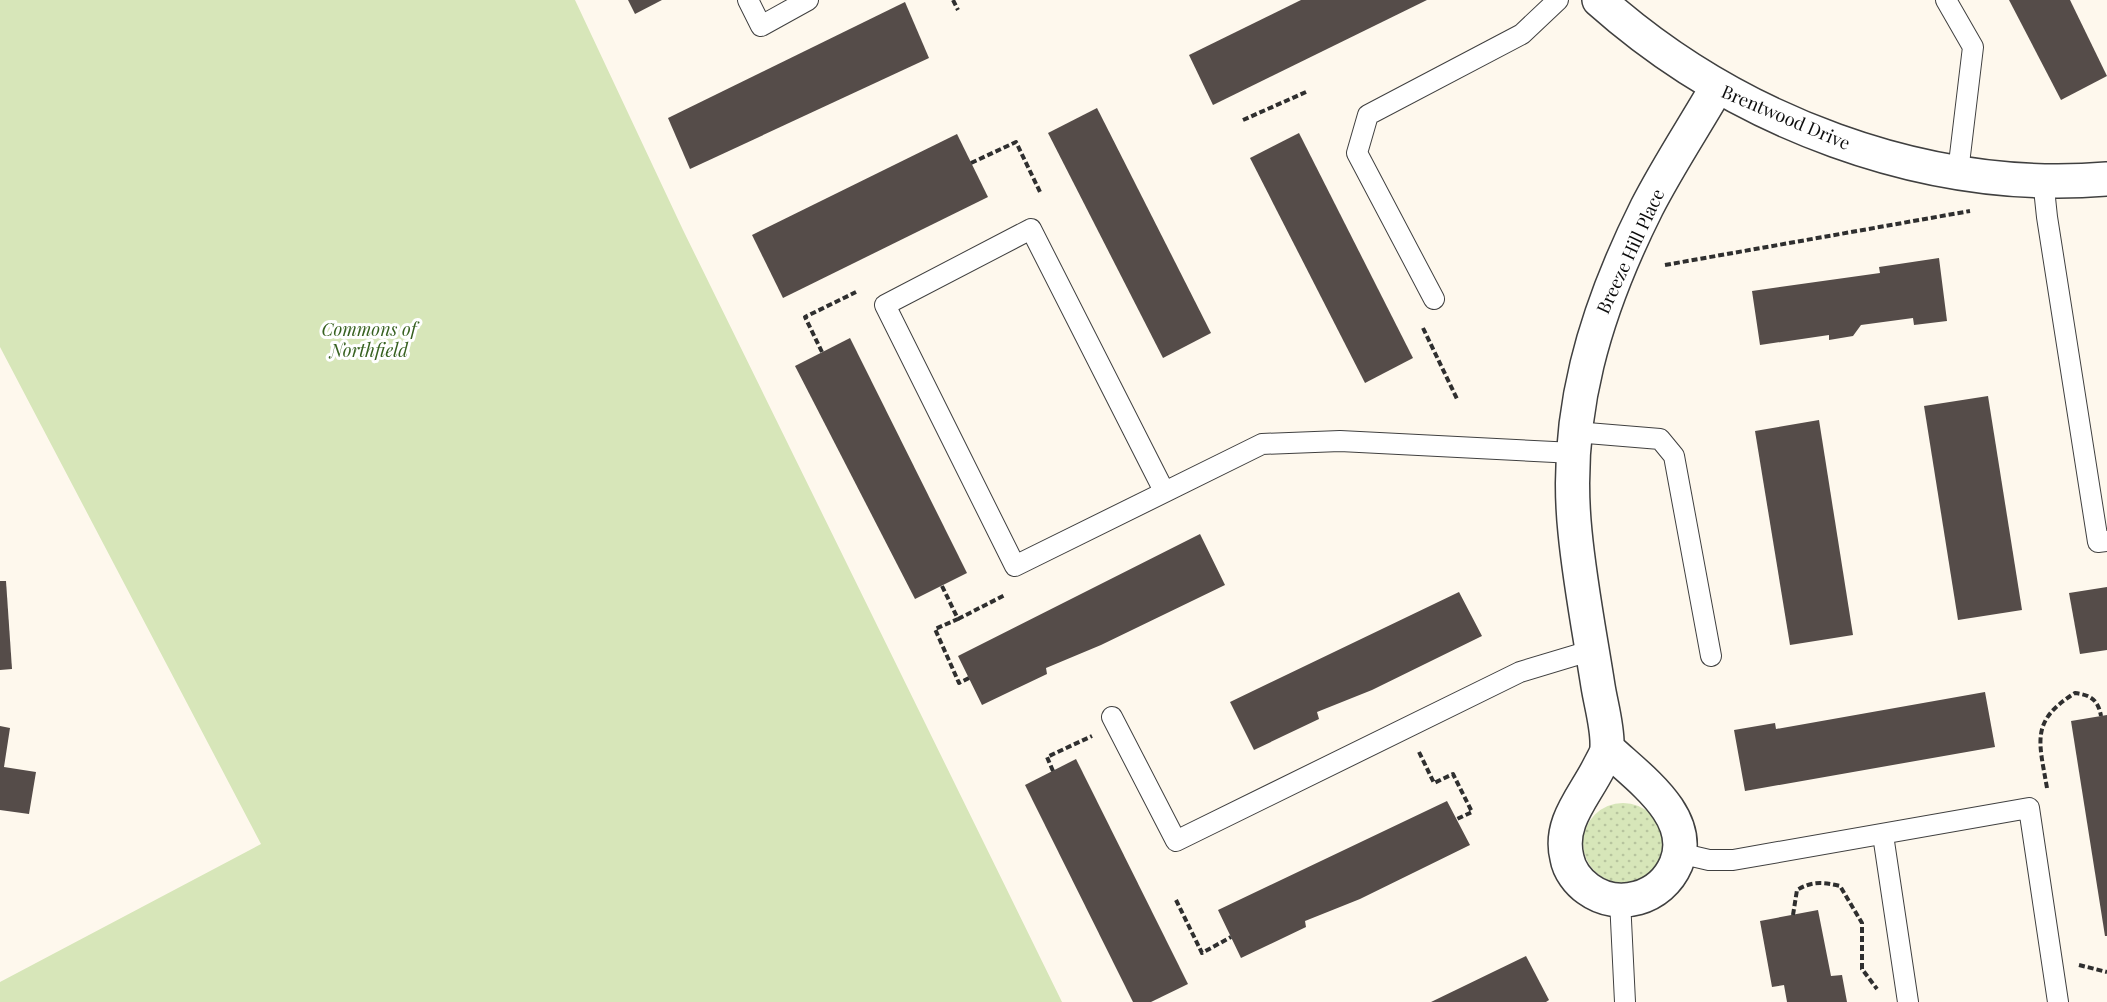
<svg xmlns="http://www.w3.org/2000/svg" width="2107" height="1002" viewBox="0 0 2107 1002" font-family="'Playfair Display',serif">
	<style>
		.grass { fill: url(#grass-dots) }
		.park { fill: #d7e6b9 }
		.building { fill: #554c49 }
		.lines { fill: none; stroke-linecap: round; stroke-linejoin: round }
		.service-casing { stroke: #404040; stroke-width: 22 }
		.minor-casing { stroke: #404040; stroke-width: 36 }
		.path { stroke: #2f2f2f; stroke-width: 4; stroke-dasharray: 6 3; stroke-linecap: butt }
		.service { stroke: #fff; stroke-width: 20 }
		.minor { stroke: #fff; stroke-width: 33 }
		.labels { text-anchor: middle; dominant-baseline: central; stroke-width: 6; stroke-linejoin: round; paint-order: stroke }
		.street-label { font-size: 18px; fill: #0d0d0d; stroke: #fff }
		.park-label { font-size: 18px; font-style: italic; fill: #376120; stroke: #fff }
	</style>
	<defs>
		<pattern id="grass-dots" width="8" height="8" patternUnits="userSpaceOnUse" patternTransform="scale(1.5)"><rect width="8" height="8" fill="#d7e6b9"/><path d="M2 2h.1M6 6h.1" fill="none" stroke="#b7c49e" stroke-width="1.8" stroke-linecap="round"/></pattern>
	</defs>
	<rect width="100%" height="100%" fill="#fef8ed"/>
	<circle class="grass" cx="1623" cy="843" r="40"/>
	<path class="park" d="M0 0H575L683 230 1062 1002H0V982L261 844 0 347Z"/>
	<g class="building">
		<path d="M628 0H662L635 14Z"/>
		<path d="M1301 0H1427L1213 105 1189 55Z"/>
		<path d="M2009 0H2070L2107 76 2061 100Z"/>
		<path d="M905 2 929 58 690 169 668 118Z"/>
		<path d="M1097 108 1211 333 1163 358 1048 133Z"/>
		<path d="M1299 133 1413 358 1365 383 1250 158Z"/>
		<path d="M957 134 988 197 783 298 752 235Z"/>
		<path d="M1939 258 1947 321 1914 325 1913 318 1861 325 1853 336 1829 340V335L1760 345 1752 291 1880 273 1879 267Z"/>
		<path d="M850 338 967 573 915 599 795 366Z"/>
		<path d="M1988 396 2022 610 1958 620 1924 406Z"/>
		<path d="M1819 420 1853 635 1790 645 1755 431Z"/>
		<path d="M1200 534 1225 585 1101 645 1046 668 1047 674 982 705 958 656Z"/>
		<path d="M0 581H6L12 669 0 670Z"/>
		<path d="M2107 587V650L2080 654 2069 593Z"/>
		<path d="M1459 592 1482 636 1372 690 1317 712 1319 719 1254 750 1230 702Z"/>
		<path d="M1985 692 1995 747 1745 791 1734 730 1775 723 1776 729Z"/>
		<path d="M2107 715V936H2105L2071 721Z"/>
		<path d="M0 726 10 728 4 767 36 772 29 814 0 810Z"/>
		<path d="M1076 759 1188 984 1151 1002H1133L1025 785Z"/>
		<path d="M1447 801 1470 845 1360 899 1305 921 1306 927 1241 958 1218 910Z"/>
		<path d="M1818 910 1831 976 1842 975 1847 1002H1787L1784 985 1772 987 1760 921Z"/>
		<path d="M1526 956 1549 1000 1546 1002H1431Z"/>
	</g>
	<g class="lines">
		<g class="service-casing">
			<g id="service">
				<path d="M748 0 761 26 808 0"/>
				<path d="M1946 0 1973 47 1958 172"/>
				<path d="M2043 179 2047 217 2098 542 2107 541"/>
				<path d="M1434 299 1357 153 1368 115 1522 34 1558 0"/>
				<path d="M1575 432 1660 439 1674 456 1711 656"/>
				<path d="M1164 491 1031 229 885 305 1015 566 1262 444 1340 441 1574 453"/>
				<path d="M1112 717 1176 841 1520 672 1593 650"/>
				<path d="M1883 835 1908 1002"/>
				<path d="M1679 853 1709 860H1733L2029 808 2058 1002"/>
				<path d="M1620 900 1625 1002"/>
			</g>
		</g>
		<g class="minor-casing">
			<g id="minor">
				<path d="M1599 0C1735 121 1924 194 2107 179"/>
				<path d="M1607 748C1637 777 1696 816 1676 864 1661 899 1618 911 1588 889 1578 882 1569 870 1567 858 1558 823 1584 797 1599 767 1602 761 1607 753 1607 747 1608 728 1601 705 1598 686 1590 635 1580 584 1575 532 1563 415 1595 311 1647 207 1668 166 1694 127 1717 87"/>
			</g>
		</g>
		<g class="path">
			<path d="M953 0 958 10"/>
			<path d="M1243 120 1306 92"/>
			<path d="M971 163 1016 142 1041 194"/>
			<path d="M1665 265 1970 211"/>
			<path d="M1423 328 1458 401"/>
			<path d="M822 352 805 317 856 292"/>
			<path d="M942 586 958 619 935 629 959 683 969 678"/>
			<path d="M958 619 1005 595"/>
			<path d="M1419 752 1434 783 1453 774 1472 812 1457 819"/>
			<path d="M1053 771 1047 757 1092 736"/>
			<path d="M2047 788C2039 741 2030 721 2075 693 2091 695 2098 700 2101 716"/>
			<path d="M1176 900 1202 953 1231 937"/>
			<path d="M1793 915 1797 890C1812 881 1823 882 1840 886L1862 923V969L1877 989"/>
			<path d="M2079 965 2107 972"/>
		</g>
		<use href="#service" class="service"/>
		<use href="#minor" class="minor"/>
	</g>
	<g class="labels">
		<g class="street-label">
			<text transform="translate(1786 117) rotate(23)">Brentwood Drive</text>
			<text transform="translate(1630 251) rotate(-65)">Breeze Hill Place</text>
		</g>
		<g class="park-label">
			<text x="369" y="329">Commons of<tspan x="369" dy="21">Northfield</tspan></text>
		</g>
	</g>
</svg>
